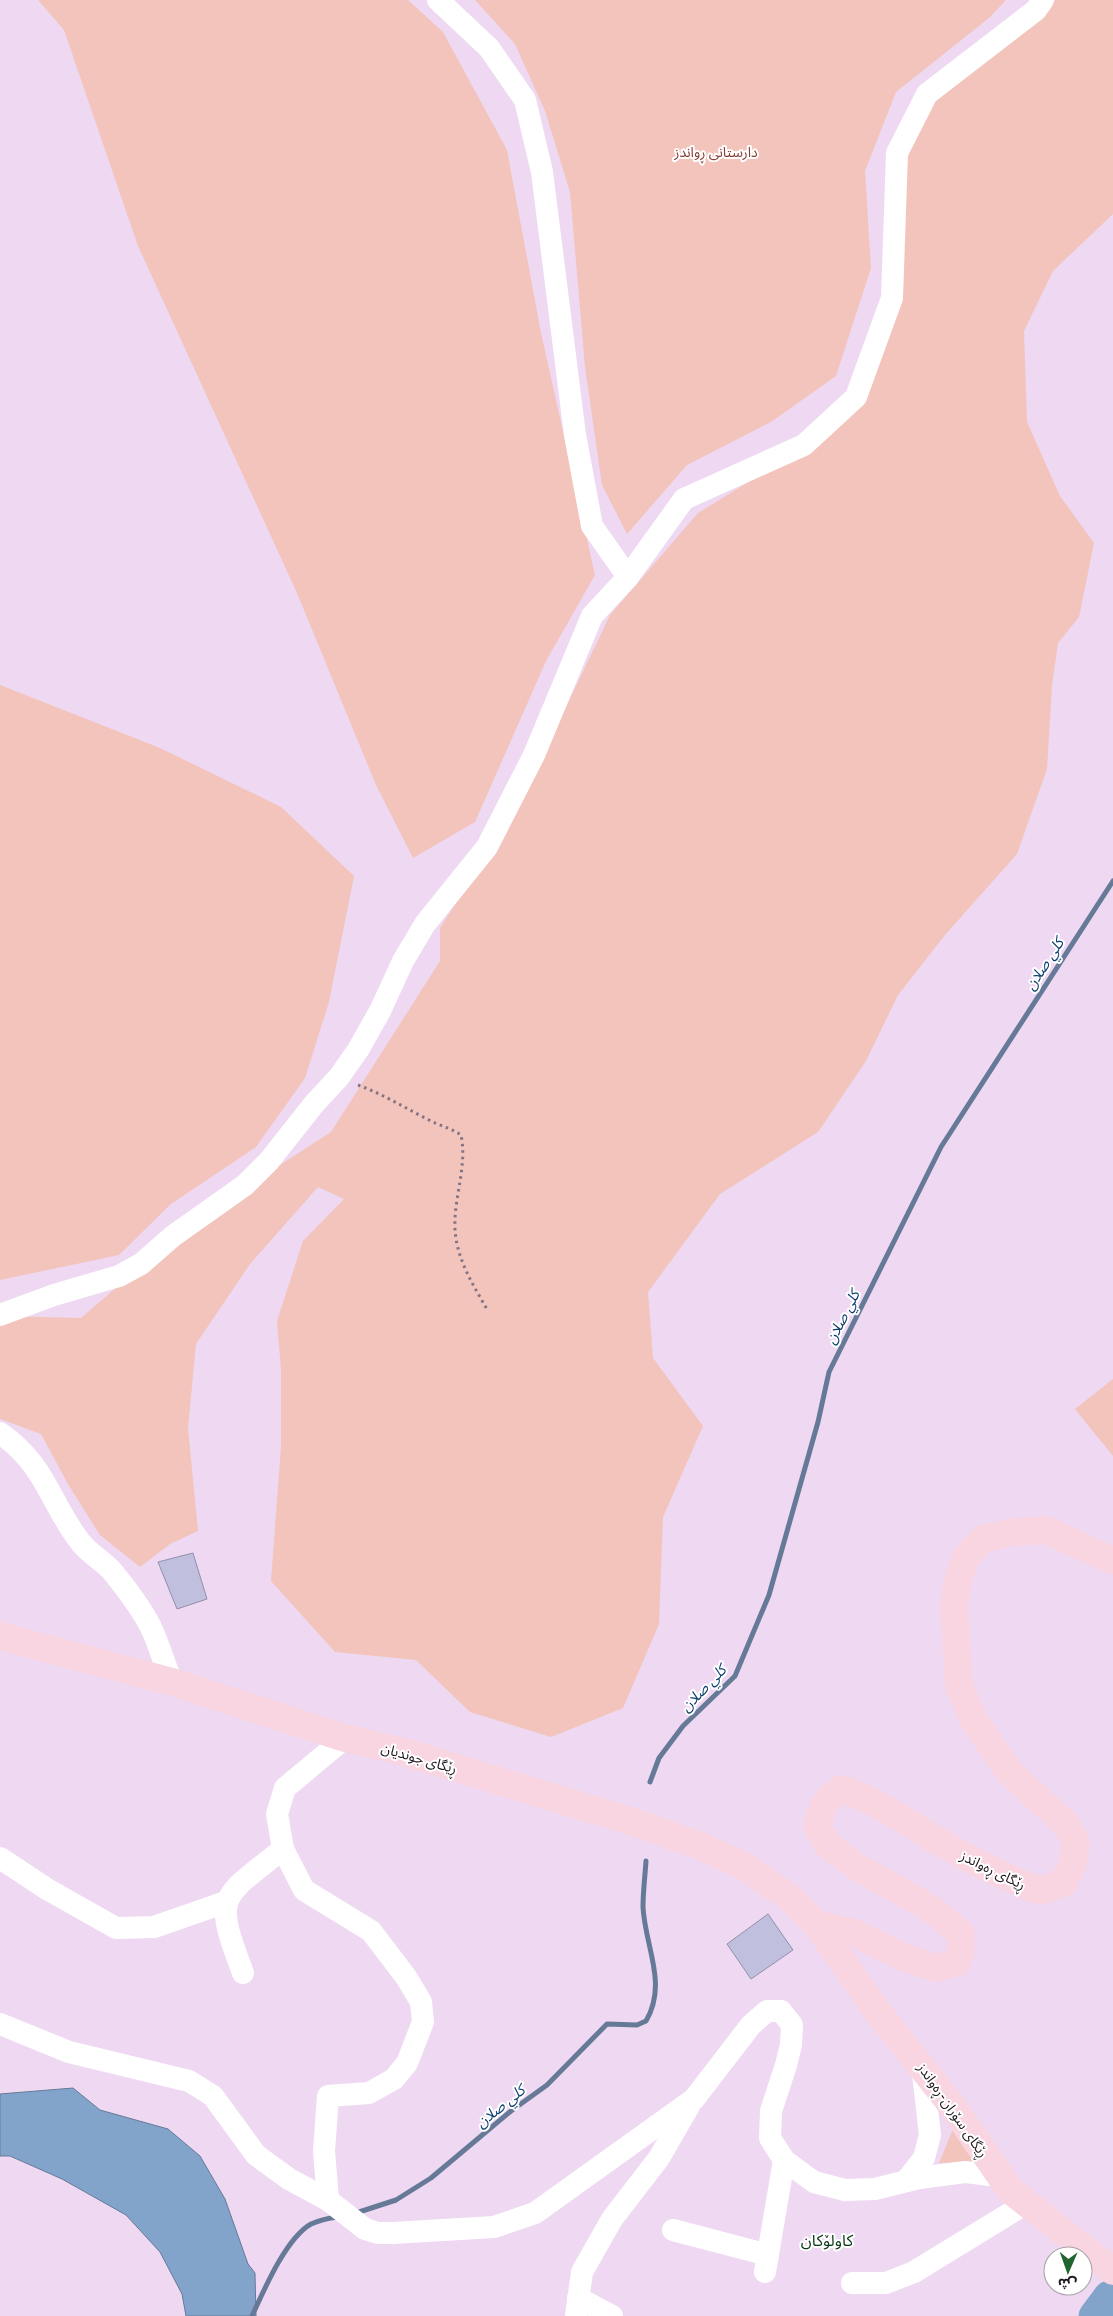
<svg xmlns="http://www.w3.org/2000/svg" width="1113" height="2316" viewBox="0 0 1113 2316" font-family="'IBM Plex Sans','Noto Sans Arabic',sans-serif">
	<style>
		.green { fill: #f2c4bb }
		.water { fill: #83a4ca; stroke: #667a98 }
		.lines { fill: none; stroke-linecap: round; stroke-linejoin: round }
		.stream { stroke: #667a98; stroke-width: 5 }
		.river { stroke: #83a4ca; stroke-width: 31 }
		.building { fill: #c0bfde; stroke: #9190ac }
		.path { stroke: #837485; stroke-width: 3; stroke-dasharray: 2.5 4; stroke-linecap: butt }
		.minor { stroke: #fff; stroke-width: 22 }
		.major { stroke: #f8d5e1; stroke-width: 28 }
		.labels { text-anchor: middle; dominant-baseline: central; stroke-width: 4; stroke-linejoin: round; paint-order: stroke }
		.park-label { font-size: 14px; fill: #854135; stroke: #fff }
		.street-label { font-size: 14px; fill: #211922; stroke: #fff }
		.water-label { font-size: 15px; font-style: italic; fill: #0f406f; stroke: #fff }
		.quarter-label { font-size: 16px; fill: #093914; stroke: #fff }
	</style>
	<rect width="100%" height="100%" fill="#efd8f2"/>
	<g class="green">
		<path d="M38 0H408L443 32 507 150 541 333 595 575 546 661 475 822 413 858 376 785 297 593 138 246 64 30Z"/>
		<path d="M475 0H1006L989 18 896 92 865 171 871 268 836 376 771 422 687 465 627 534 602 485 585 367 570 192 545 111 515 44Z"/>
		<path d="M1055 0H1113V214L1053 271 1024 331 1027 422 1060 496 1094 543 1079 617 1058 643 1052 686 1047 769 1017 854 945 935 898 995 866 1061 818 1132 720 1194 648 1292 653 1358 703 1426 663 1517 659 1624 623 1708 551 1737 470 1712 416 1660 335 1652 271 1581 281 1447V1370L277 1321 303 1241 344 1199 318 1187 250 1264 196 1344 188 1428 198 1531 170 1544 140 1567 100 1535 69 1486 41 1434 0 1419V1316L81 1318 192 1222 331 1132 440 961V928L524 795 610 615 698 513 768 470 877 363 908 146 932 104 1051 7Z"/>
		<path d="M0 685 160 748 281 807 354 876 329 1002 305 1078 256 1147 171 1204 119 1255 0 1280Z"/>
		<path d="M1113 1379V1456L1075 1409Z"/>
		<path d="M953 2129 981 2162 939 2163Z"/>
	</g>
	<path class="water" d="M73 2088 100 2110 168 2129 200 2156 225 2199 248 2264 255 2273 256 2316H186L182 2294 160 2252 126 2215 62 2179 10 2156H0V2094Z"/>
	<g class="lines">
		<g class="stream">
			<path d="M650 1782 659 1758 683 1726 735 1676 769 1595 818 1422 829 1372 941 1147 1113 881"/>
			<path d="M356 2213 396 2200 431 2178 511 2111 547 2085 607 2024 637 2025 646 2021C668 1983 645 1947 643 1907 643 1892 645 1876 646 1861"/>
			<path d="M252 2316C264 2290 286 2238 311 2224 320 2220 329 2218 338 2217"/>
		</g>
		<path class="river" d="M1094 2316 1109 2296"/>
	</g>
	<g class="building">
		<path d="M193 1553 207 1599 177 1609 158 1562Z"/>
		<path d="M768 1914 793 1950 751 1979 727 1944Z"/>
	</g>
	<g class="lines">
		<path class="path" d="M358 1085C383 1094 405 1108 429 1120 440 1126 451 1128 461 1135 467 1163 456 1192 455 1219 453 1254 472 1283 488 1311"/>
		<g class="minor">
			<path d="M438 0 489 48 525 100 542 172 575 435 592 526 628 577"/>
			<path d="M0 1315 54 1295 119 1276 141 1264 173 1236 245 1185 269 1161 314 1104 339 1077 358 1050 380 1011 403 961 425 924 487 847 534 755 592 616 628 577 684 499 804 445 856 397 892 298 897 153 927 94 1036 10 1043 0"/>
			<path d="M0 1433C47 1466 49 1502 81 1543 90 1554 103 1561 112 1571 125 1587 145 1613 153 1632 160 1648 165 1666 172 1682"/>
			<path d="M0 1858 47 1889 116 1928 154 1927 226 1902"/>
			<path d="M243 1973C213 1894 220 1899 283 1849"/>
			<path d="M0 2024 69 2052 189 2081 213 2096 256 2155 289 2179 328 2200 365 2229 378 2233H393L494 2227 535 2213 694 2099 751 2025 767 2011H781L792 2025 791 2045 786 2065 771 2111 770 2138 784 2160 814 2182 845 2190 875 2189 919 2178 965 2172 999 2176"/>
			<path d="M906 2181 924 2158 930 2135 922 2065"/>
			<path d="M328 2200 324 2151 328 2096 369 2093 394 2079 407 2063 423 2022 421 2002 406 1977 371 1931 304 1890 283 1849 277 1814 285 1788 345 1738"/>
			<path d="M673 2230 768 2255"/>
			<path d="M765 2272 784 2160"/>
			<path d="M852 2283H886L914 2272 1025 2204"/>
			<path d="M578 2298 612 2316"/>
			<path d="M576 2316 582 2272 612 2219 659 2158 689 2106"/>
		</g>
		<g class="major">
			<path d="M0 1636 172 1682 345 1738 404 1752 627 1820 696 1844 744 1866 790 1898 817 1925 874 2007 951 2104 1010 2190 1113 2271"/>
			<path d="M817 1925 852 1932 903 1957 936 1968 956 1963 961 1952V1934L943 1918 923 1904 857 1867 827 1844 817 1826C823 1806 824 1799 842 1789 884 1803 918 1831 957 1852 981 1866 1008 1877 1033 1889L1045 1890 1064 1882 1073 1863 1076 1842 1066 1824 1010 1773 975 1722 959 1686 954 1604 958 1580 966 1557 983 1539 1011 1532 1046 1530 1113 1561"/>
		</g>
	</g>
	<g class="labels">
		<g class="park-label">
			<text x="716" y="152">دارستانی ڕواندز</text>
		</g>
		<g class="street-label">
			<text transform="translate(419 1758) rotate(16)">ڕێگای جوندیان</text>
			<text transform="translate(993 1870) rotate(26)">ڕێگای ڕەواندز</text>
			<text transform="translate(953 2110) rotate(55)">ڕێگای سۆران-ڕەواندز</text>
		</g>
		<g class="water-label">
			<text transform="translate(1044 964) rotate(-57)">كلي صلان</text>
			<text transform="translate(842 1317) rotate(-63)">كلي صلان</text>
			<text transform="translate(703 1688) rotate(-46)">كلي صلان</text>
			<text transform="translate(500 2106) rotate(-39)">كلي صلان</text>
		</g>
		<g class="quarter-label">
			<text x="827" y="2240">کاولۆکان</text>
		</g>
	</g>
	<g transform="translate(1068 2271) rotate(182)"><circle r="24" fill="#ffffff" stroke="#a6a3a7"/>
	<path d="M0-4L9 19L0 12L-9 19Z" fill="#226530"/>
	<text y="-8" font-size="14" font-weight="bold" text-anchor="middle" fill="#211922">ش</text>
	</g>
</svg>
